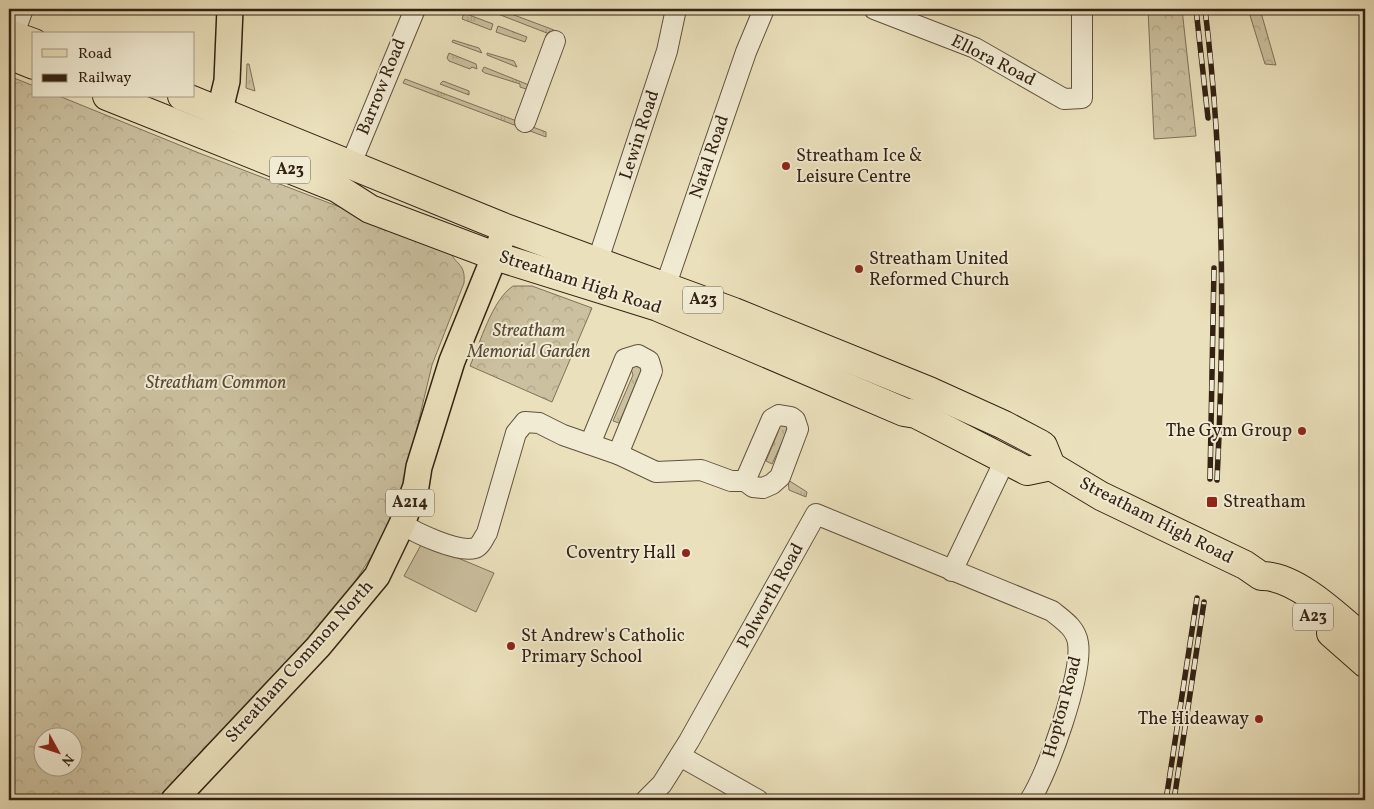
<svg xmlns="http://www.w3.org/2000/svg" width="1374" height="809" viewBox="0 0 1374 809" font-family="Vollkorn,serif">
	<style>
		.grass { fill: url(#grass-tufts); stroke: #7f715a }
		.forest { fill: url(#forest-crowns); stroke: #7f715a; fill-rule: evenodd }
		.pitch { fill: #cbc09f; stroke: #7f715a }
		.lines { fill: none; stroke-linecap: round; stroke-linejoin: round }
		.minor-casing { stroke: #61523e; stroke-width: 22 }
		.major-casing { stroke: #332214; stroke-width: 28 }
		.highway-casing { stroke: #332214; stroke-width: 30 }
		.minor { stroke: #f1ebd3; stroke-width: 20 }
		.major { stroke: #eae0bb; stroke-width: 25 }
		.highway { stroke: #eae0bb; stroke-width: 28 }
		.rail-casing { stroke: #332214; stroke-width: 5.5 }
		.rail { stroke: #f1ebd3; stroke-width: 4; stroke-dasharray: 11; stroke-linecap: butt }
		.poi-dot { fill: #8f2418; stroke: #f1ebd3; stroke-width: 2 }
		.labels { text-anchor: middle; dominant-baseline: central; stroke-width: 4; stroke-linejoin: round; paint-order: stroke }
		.shield { fill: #f1ebd3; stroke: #6c5e4d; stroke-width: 1 }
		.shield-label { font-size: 16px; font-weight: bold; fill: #332214 }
		.street-label { font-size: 18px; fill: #332214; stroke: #f1ebd3 }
		.poi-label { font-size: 18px; fill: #332214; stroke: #f1ebd3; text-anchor: start }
		.park-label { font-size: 18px; font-style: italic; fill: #594a37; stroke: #f1ebd3 }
	</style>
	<defs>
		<pattern id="grass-tufts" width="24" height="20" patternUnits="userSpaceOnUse" patternTransform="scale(1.25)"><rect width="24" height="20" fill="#cbc09f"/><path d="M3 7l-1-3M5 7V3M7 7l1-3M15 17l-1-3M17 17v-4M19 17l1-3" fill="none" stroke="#afa588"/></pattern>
		<pattern id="forest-crowns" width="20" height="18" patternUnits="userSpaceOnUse" patternTransform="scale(1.25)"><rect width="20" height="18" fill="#cbc09f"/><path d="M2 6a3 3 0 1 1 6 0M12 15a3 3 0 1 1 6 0" fill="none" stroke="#afa588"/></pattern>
	</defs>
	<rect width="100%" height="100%" fill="#eae0bb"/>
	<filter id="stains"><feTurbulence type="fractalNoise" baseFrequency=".004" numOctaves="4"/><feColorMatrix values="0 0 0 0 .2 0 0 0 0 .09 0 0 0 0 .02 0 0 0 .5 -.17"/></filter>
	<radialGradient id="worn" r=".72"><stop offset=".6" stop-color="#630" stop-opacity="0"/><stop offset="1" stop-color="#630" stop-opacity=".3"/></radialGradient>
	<g class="grass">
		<path d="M485 9H498L554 30 552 35Z"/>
		<path d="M464 13 493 24 491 30 462 19Z"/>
		<path d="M498 26 527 37 525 42 496 32Z"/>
		<path d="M453 40 479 48 482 53 452 42Z"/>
		<path d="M449 53 476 64 477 69 472 67 470 69 449 61 447 58Z"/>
		<path d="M487 53 514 61 517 67 487 55Z"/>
		<path d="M247 64H249L255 91 246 88Z"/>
		<path d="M484 67 529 85 532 91 520 87V84L485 73 482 71Z"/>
		<path d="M405 79 546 132V137L403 83Z"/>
		<path d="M443 81 469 91V95L440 84Z"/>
		<path d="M633 358 647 373 639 376 619 423 613 421 633 375 629 363Z"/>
		<path d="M787 419 789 436 784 438 772 464 766 461 778 432 775 426Z"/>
		<path d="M788 480 807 492 806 497 789 490Z"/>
	</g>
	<g class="forest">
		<path d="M1148 9H1182L1196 136 1154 139Z"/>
		<path d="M1248 9H1260L1276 65 1265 64Z"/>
		<path d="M9 76 34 86V96H59L199 153 449 249C454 265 466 262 464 283L432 365 402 491 379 545 346 595 209 751 157 800H9ZM42 736H72V766H42Z"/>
		<path d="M513 286H532L592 308 552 402 470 366C480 343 492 300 513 286Z"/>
	</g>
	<path class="pitch" d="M422 543 494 573 476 612 404 576Z"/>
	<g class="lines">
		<g class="minor-casing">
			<g id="minor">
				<path d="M874 9 975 48 1064 99 1082 98V9"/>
				<path d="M13 36 23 9"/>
				<path d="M525 122 555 41"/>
				<path d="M350 166 415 9"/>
				<path d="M598 260 667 51 676 9"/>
				<path d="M661 299 746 52 764 9"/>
				<path d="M590 444 625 359 638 355 649 361 652 371 618 454"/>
				<path d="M402 524C416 533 458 553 475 548 481 546 484 537 487 533L516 433 525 422 539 423 563 435 618 454 656 472 701 470 731 481H745L753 487 763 488 772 484 780 477 798 429 795 420 791 417 779 415 772 419 745 481"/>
				<path d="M952 571 1005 460"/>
				<path d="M680 756 758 800"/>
				<path d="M646 800 662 784 689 741 816 514 1052 611C1063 620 1076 628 1078 643 1083 674 1048 773 1030 800"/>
			</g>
		</g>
		<g class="major-casing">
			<g id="major">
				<path d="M215 130 227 81 230 9"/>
				<path d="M174 800 318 647 377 576 402 524 416 486 419 467 452 361 506 228"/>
			</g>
		</g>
		<g class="highway-casing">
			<g id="highway">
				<path d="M9 34 34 43"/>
				<path d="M9 55 34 65"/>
				<path d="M107 96 337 188 370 209 495 256 658 307 904 412 916 414 1027 471 1051 466"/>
				<path d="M182 96 503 227 734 312 929 391 1004 425 1040 444 1043 446 1051 466 1101 496 1245 565 1261 576C1296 575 1339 618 1365 640"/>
				<path d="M1331 633 1365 663"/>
			</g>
		</g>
		<use href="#minor" class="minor"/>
		<use href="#major" class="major"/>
		<use href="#highway" class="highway"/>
		<g class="rail-casing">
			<g id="rail">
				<path d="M1196 9 1208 118"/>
				<path d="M1205 9C1224 164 1225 324 1217 480"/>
				<path d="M1210 479 1214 268"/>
				<path d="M1166 800 1197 598"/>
				<path d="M1174 800 1204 602"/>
			</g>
		</g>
		<use href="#rail" class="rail"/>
	</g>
	<g class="poi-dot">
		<circle cx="786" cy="166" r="5"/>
		<circle cx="859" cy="269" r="5"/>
		<circle cx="1302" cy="431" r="5"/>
		<rect x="1206" y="496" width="12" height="12" rx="2.5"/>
		<circle cx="686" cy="553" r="5"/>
		<circle cx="511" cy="646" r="5"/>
		<circle cx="1259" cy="719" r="5"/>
	</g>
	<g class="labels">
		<g class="shield">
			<rect x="270" y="156.5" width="40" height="27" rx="4"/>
			<rect x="683" y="286.5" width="40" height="27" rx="4"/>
			<rect x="386" y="489.5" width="48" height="27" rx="4"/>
			<rect x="1293" y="603.5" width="40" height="27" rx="4"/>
		</g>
		<g class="shield-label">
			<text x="290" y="170">A23</text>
			<text x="703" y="300">A23</text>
			<text x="410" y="503">A214</text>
			<text x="1313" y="617">A23</text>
		</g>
		<g class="street-label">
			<text transform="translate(993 61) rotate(27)">Ellora Road</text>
			<text transform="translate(382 87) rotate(-68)">Barrow Road</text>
			<text transform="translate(640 135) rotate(-72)">Lewin Road</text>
			<text transform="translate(710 157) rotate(-71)">Natal Road</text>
			<text transform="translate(580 283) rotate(18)">Streatham High Road</text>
			<text transform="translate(1156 521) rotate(27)">Streatham High Road</text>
			<text transform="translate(771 596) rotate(-61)">Polworth Road</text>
			<text transform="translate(300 662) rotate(-48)">Streatham Common North</text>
			<text transform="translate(1063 707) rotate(-75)">Hopton Road</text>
		</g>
		<g class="poi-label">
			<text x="796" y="156">Streatham Ice &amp;<tspan x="796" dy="21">Leisure Centre</tspan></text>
			<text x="869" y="259">Streatham United<tspan x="869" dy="21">Reformed Church</tspan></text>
			<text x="1292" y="431" text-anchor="end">The Gym Group</text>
			<text x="1223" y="502">Streatham</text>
			<text x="676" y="553" text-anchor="end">Coventry Hall</text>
			<text x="521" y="636">St Andrew's Catholic<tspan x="521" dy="21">Primary School</tspan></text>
			<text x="1249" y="719" text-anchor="end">The Hideaway</text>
		</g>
		<g class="park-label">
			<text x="529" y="331">Streatham<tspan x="529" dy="21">Memorial Garden</tspan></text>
			<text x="216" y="383">Streatham Common</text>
		</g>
	</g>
	<rect width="1374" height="809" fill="none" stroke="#eae0bb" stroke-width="30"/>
	<rect x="10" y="10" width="1354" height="789" fill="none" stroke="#332214" stroke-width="2.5"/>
	<rect x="15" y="15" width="1344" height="779" fill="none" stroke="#332214"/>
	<rect x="32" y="32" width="162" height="65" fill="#f1ebd3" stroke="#a59b87"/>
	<rect x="42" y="49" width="25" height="8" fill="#eae0bb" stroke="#a59b87"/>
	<text x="78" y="58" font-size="15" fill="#332214">Road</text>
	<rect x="42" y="74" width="25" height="8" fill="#332214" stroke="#a59b87"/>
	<text x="78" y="82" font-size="15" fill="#332214">Railway</text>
	<g transform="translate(58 752) rotate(130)"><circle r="24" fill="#f1ebd3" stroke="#a59b87"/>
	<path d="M0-4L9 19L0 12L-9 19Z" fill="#8f2418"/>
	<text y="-8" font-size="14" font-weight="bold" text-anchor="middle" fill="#332214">N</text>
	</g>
	<rect width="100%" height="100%" filter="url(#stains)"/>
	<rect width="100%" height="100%" fill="url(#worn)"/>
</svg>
